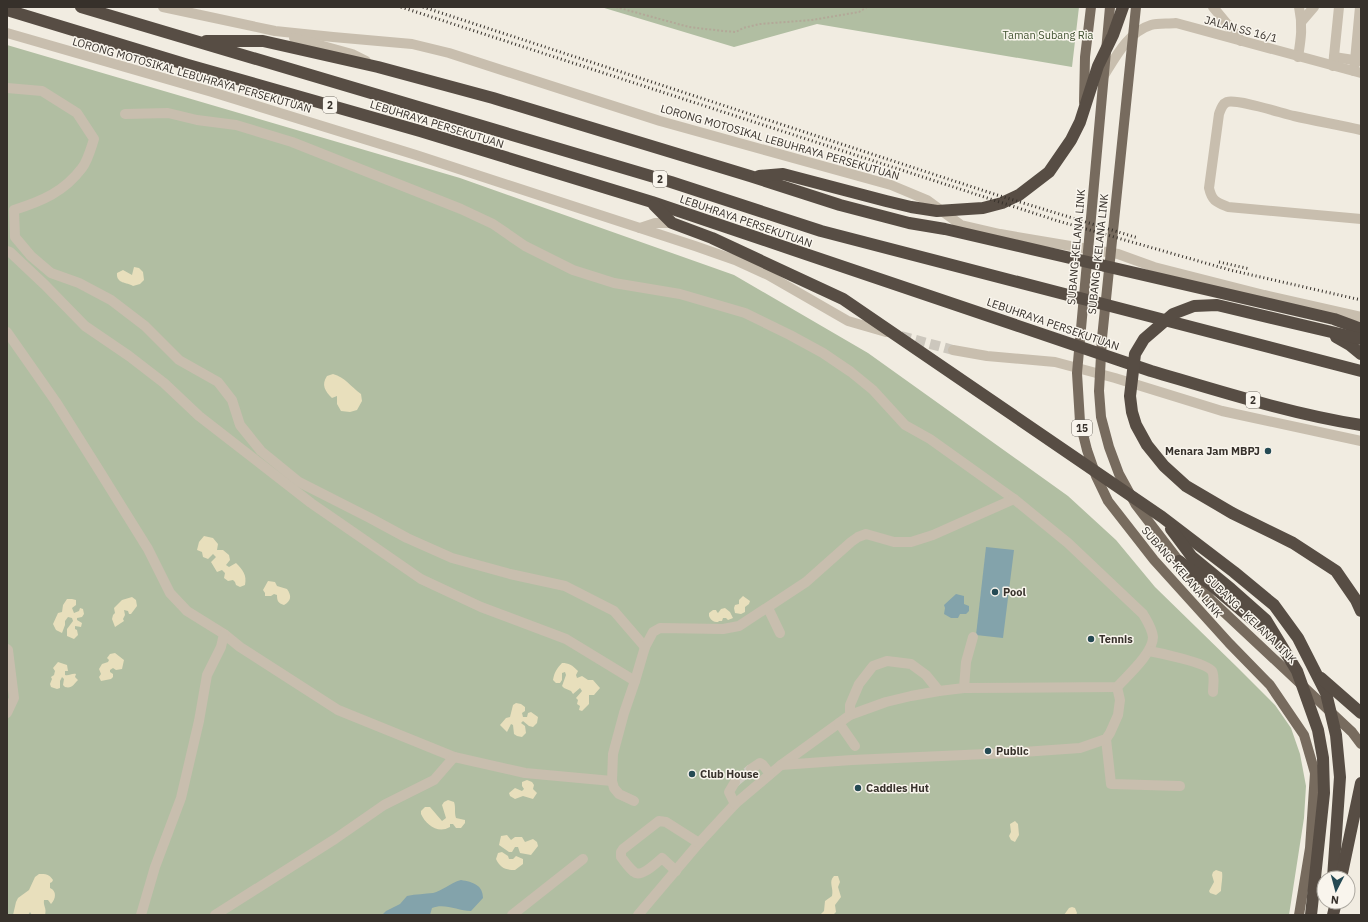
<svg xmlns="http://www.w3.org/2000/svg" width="1368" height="922" viewBox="0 0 1368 922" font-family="'IBM Plex Sans',sans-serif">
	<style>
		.green { fill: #b1bea2 }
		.sand { fill: #e8dfbc }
		.water { fill: #83a3ab }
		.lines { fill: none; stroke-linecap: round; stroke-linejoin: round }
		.minor-tunnel { stroke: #ccc7bd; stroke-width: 10; stroke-dasharray: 10 5; stroke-linecap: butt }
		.path { stroke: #b3a898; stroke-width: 2; stroke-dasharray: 2 2; stroke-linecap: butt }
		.minor { stroke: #c8beae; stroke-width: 10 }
		.major { stroke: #776b5e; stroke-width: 10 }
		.highway { stroke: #574d44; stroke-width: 12 }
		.rail { stroke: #37312b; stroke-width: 3; stroke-dasharray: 1 3; stroke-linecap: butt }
		.poi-dot { fill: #254a54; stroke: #f9f5ed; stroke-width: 1.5 }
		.labels { text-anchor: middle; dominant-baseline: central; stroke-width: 3; stroke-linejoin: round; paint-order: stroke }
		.shield { fill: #f9f5ed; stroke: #716c65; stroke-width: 1 }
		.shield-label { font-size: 10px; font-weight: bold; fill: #37312b }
		.street-label { font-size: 11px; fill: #37312b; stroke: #f9f5ed }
		.park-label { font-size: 11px; fill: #425332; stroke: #f9f5ed }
		.poi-label { font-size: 11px; font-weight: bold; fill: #37312b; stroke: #f9f5ed; text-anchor: start }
	</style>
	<rect width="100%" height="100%" fill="#f1ece1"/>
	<g class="green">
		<path d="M601 7H1079L1072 67 817 24 734 47Z"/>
		<path d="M7 45 460 178 734 275 868 353 1068 496 1116 540 1155 587 1237 667 1275 705 1291 728 1300 754 1306 786 1304 818 1289 915H7Z"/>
	</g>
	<g class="sand">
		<path d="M134 267 139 268 143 272 144 280 140 284 133 286C127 282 116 284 117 273L123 270 132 275Z"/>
		<path d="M333 374C345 377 351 387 361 394L362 401 357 410 350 412 341 411 337 404V396L332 398C325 391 321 385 327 376Z"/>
		<path d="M204 536 213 538 218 544 217 550H223L229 555 230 560 226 565 229 567 236 563C243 570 247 575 245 585L240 587 236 585 235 582 233 580 228 581 224 578 225 573 222 570 217 572 211 562 216 557 213 554 208 559 203 557 202 552 197 550 199 542Z"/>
		<path d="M268 581 275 582 277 586 287 589C292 596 291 601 284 605 278 603 277 601 277 595L274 594 271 596H265V593L263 590Z"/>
		<path d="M743 596 750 601 749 604 745 607V612L741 614 735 613 734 608 735 605 739 604V600Z"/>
		<path d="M132 597 136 600 137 606 131 614H129L128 611 124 610 125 615 123 619 124 621 115 627 112 619 113 615 115 613 114 608 122 600Z"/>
		<path d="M67 599H72L76 600V605L72 608 74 613 79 611 80 608 83 609 84 614 82 617 77 618V620L82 623 81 627 75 626V629L77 630 78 635 74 639 67 636V629L73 621 72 618 68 617 65 621V625L62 633 56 630 53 624 58 613 62 612 63 605Z"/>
		<path d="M725 608 730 612 733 618 728 620 726 618H723L722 621H719L718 622C713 622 711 620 709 616V613L713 610H716L717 612 718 613 721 609Z"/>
		<path d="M115 653 124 660 122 669 116 670 113 668 110 670V672L113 674V677L111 679 101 681 99 677 101 674 99 669 102 664 108 662 109 660 107 658 110 654Z"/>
		<path d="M58 662 67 665 68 671H65V675C69 676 72 673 76 674L75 677 78 680C74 684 72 689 65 687L63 685 64 679 62 677 60 681V688L57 689 51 687 50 684 52 679 51 677 54 675 55 671 53 668Z"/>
		<path d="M562 663C569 663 572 665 578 671L576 675 577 678 582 676 588 680H593L600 688 594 695H589V704L582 711 579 710 580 706 577 704 578 700 576 698 582 691 580 688 573 694 571 691 564 688 562 686 566 675 565 672 562 673V680L560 683H556L553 680C554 673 557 668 562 663Z"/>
		<path d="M516 703 521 704 525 707V711L522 713 523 717H527L528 713 531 712 538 717 537 723 533 727 529 726 523 721 521 723 525 726 526 733 522 737 517 736 514 734 513 725 511 724 507 732 500 725 506 718 510 717 513 705Z"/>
		<path d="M527 780 532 782 534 785 533 789 537 793 533 799 523 796 515 799 510 796 509 793 515 788 522 791 524 789 522 786V782Z"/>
		<path d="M448 800 454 802C456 807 454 813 456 818L465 820V823L461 828H456L453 824H450V827C438 834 426 825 421 814V811L425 807H430L442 821 446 818 442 805 444 802Z"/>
		<path d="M1015 821 1018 824 1019 835 1015 842 1011 840 1009 836 1011 832 1010 824Z"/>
		<path d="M507 835 511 840 515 837H522L525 842 533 839 537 842 538 846 531 855 520 853 518 847H515L512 852H509L499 845 501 836Z"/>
		<path d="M502 852 508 856 509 859H513L516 856 523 859V864L515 870C506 870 500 868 496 859L498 853Z"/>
		<path d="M1216 870 1222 872C1223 877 1221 886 1221 891L1216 895 1210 893 1209 891 1214 882 1212 875 1213 872Z"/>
		<path d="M39 874C46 874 49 874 53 880L52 882 50 883V888C57 891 56 899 51 904L48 900H44C43 906 47 908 45 915H32L30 912 28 915H13L16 902 18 898 29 890 35 877Z"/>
		<path d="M834 876H838L840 882 838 887 841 897 835 905 836 912 833 915H820L824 911 825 901 832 896C834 888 828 882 834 876Z"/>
		<path d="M1072 907 1075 908 1077 913 1076 915H1064L1069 908Z"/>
	</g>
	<g class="water">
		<path d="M986 547 1014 550 1003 638 976 635Z"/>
		<path d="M956 594 964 596V604L969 606V611L966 614H960L958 618H951L944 614 945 608 944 605Z"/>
		<path d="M461 880C473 882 483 885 483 898L471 911C458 911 445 903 432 908L430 915H382L386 911 400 904 407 896C416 894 425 894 433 893 442 891 450 883 461 880Z"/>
	</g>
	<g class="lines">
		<g class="minor-tunnel">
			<path d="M901 336 953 350"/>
			<path d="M735 782 751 769"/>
		</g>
		<path class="path" d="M616 7 689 27 723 31 736 32 743 28 760 24 812 20 859 12 867 7"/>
		<g class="minor">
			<path d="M163 7 275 31 333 37 412 44 449 53 660 121 891 185 927 200 961 225 1000 234 1118 254 1154 267 1264 295 1361 317"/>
			<path d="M1213 7 1241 41"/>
			<path d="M1302 21 1314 7"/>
			<path d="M7 33 212 92 416 155 695 246 735 260 768 275 848 321 886 332"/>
			<path d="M294 38 352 54 366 61"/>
			<path d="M1298 57C1301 39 1303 25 1299 7"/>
			<path d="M1334 57 1360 61"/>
			<path d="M1333 66 1339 7"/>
			<path d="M1354 71 1360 7"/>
			<path d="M1103 77C1115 58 1128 32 1151 25 1158 23 1168 24 1176 23L1361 73"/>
			<path d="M7 88 42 91 77 113 94 139C91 148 88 160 82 168 64 192 42 201 14 210L15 237 31 256 51 273 79 283 111 300 145 326 179 360 218 382 232 400 240 425 261 451 299 482 370 518 407 538 452 558 510 574 565 586 614 611 645 647"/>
			<path d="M125 114 168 113 197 120 236 125 292 142 461 209 493 224 525 246 573 270 614 283 680 294 745 313 790 335 823 353 851 372 873 390 905 425 930 439 1014 499 1068 543 1143 614C1147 621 1152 628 1153 637 1153 653 1128 675 1117 687L964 688 939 691 911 696 886 702 850 715 781 765 735 804 699 843 638 915"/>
			<path d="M1361 130C1339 125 1316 121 1294 116 1281 113 1238 99 1227 102 1222 104 1221 109 1219 114L1209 188C1212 201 1216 202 1228 207L1361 219"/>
			<path d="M640 228 655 223H672"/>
			<path d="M7 251 10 252 45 285 85 326 129 356 164 383 199 416 311 503 421 579 481 607 566 639 635 681"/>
			<path d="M7 332 56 402 97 467 148 549 170 593 187 611 224 634 240 647 338 710 454 757 525 773 612 781"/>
			<path d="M953 350 987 356 1055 362 1115 378 1222 411 1361 441"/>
			<path d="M768 608 780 633"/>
			<path d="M7 649 8 650 14 698 7 713"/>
			<path d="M1149 651C1160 653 1207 663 1212 671 1215 676 1213 686 1213 692"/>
			<path d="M964 688 966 662 973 637"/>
			<path d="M850 715V705L859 684 873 666 887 661 911 664 926 675 939 691"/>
			<path d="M839 723 855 746"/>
			<path d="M1106 739 1111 784 1180 786"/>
			<path d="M781 765 852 760 1009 753 1080 748 1106 739 1110 733 1118 715 1120 700 1117 687"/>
			<path d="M751 769 760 763 763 765 770 774"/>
			<path d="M735 782 729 792 735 804"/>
			<path d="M634 801 619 794 614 788 612 781 613 754 624 713 635 681 645 647 653 632 660 628 723 629 739 626 806 582 851 542 858 537 866 534 894 542H911L933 535 1014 499"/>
			<path d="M676 871 662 858C656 863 641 878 634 872 629 868 625 862 621 857V852L623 849 659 821 666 822 699 843"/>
			<path d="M141 915 155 867 181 798 199 721 207 675 221 647 224 634"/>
			<path d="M215 915 335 839 384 805 434 780 454 757"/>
			<path d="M512 915 583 859"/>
		</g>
		<g class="major">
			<path d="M1110 7 1077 373 1080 422 1087 450 1096 476 1108 501 1154 560 1229 643 1270 685 1304 735 1315 773 1310 848 1299 915"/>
			<path d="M1136 7 1102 338 1099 391 1101 417 1109 447 1119 474 1136 505 1179 561 1211 600 1352 732 1361 744"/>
			<path d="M1084 102 1085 57 1091 7"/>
		</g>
		<g class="highway">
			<path d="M81 7 671 182 821 231 1361 371"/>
			<path d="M7 10 188 65 420 131 652 202 1151 371C1219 391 1291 414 1361 425"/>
			<path d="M206 41H263L378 67 493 98 750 176 840 205 909 223 945 229 1334 319 1361 329"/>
			<path d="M759 176 783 174 886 201 911 207 937 211 983 208 1002 203 1019 195 1049 172 1071 140 1080 122 1098 66 1113 35 1123 7"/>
			<path d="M654 205 672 223 712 238 843 299 1162 517 1234 572 1274 605 1298 638 1326 693 1336 735 1340 777 1333 878"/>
			<path d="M1336 337 1350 345 1361 354"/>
			<path d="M1361 339 1217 305 1194 306 1173 314 1144 339 1135 354 1130 396 1132 412 1136 425 1147 445 1164 466 1186 486 1232 513 1293 543 1336 571 1356 600 1361 611"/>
			<path d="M1171 529 1192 557 1231 589 1266 620 1297 671 1318 730 1323 758 1324 793 1311 915"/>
			<path d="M1179 561 1211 585 1260 626"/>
			<path d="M1321 678 1361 713"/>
			<path d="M1341 878 1361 783"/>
			<path d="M1333 915 1336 902"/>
		</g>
		<g class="rail">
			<path d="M401 7 1058 221 1230 270 1361 300"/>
			<path d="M423 7 997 195 1138 238"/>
			<path d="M1219 262 1250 269"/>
		</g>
	</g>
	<g class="poi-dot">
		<circle cx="1268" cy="451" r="4"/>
		<circle cx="995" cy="592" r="4"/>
		<circle cx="1091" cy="639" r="4"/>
		<circle cx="988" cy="751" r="4"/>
		<circle cx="692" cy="774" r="4"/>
		<circle cx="858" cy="788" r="4"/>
	</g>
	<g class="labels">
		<g class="shield">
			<rect x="323" y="97" width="14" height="16" rx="3"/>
			<rect x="653" y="171" width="14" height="16" rx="3"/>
			<rect x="1246" y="392" width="14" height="16" rx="3"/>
			<rect x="1072" y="420" width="20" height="16" rx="3"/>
		</g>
		<g class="shield-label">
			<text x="330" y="105">2</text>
			<text x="660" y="179">2</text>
			<text x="1253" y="400">2</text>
			<text x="1082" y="428">15</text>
		</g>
		<g class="street-label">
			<text transform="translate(1241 29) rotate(15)">JALAN SS 16/1</text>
			<text transform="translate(192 75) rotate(16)">LORONG MOTOSIKAL LEBUHRAYA PERSEKUTUAN</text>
			<text transform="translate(437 124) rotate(17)">LEBUHRAYA PERSEKUTUAN</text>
			<text transform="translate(780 142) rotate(16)">LORONG MOTOSIKAL LEBUHRAYA PERSEKUTUAN</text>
			<text transform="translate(746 221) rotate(19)">LEBUHRAYA PERSEKUTUAN</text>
			<text transform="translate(1076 247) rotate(-85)">SUBANG-KELANA LINK</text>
			<text transform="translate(1098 254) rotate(-84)">SUBANG - KELANA LINK</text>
			<text transform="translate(1053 324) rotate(19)">LEBUHRAYA PERSEKUTUAN</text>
			<text transform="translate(1182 572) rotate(49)">SUBANG-KELANA LINK</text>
			<text transform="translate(1251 619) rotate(44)">SUBANG - KELANA LINK</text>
		</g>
		<g class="park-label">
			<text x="1048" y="35">Taman Subang Ria</text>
		</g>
		<g class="poi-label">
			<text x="1260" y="451" text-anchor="end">Menara Jam MBPJ</text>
			<text x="1003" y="592">Pool</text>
			<text x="1099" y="639">Tennis</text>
			<text x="996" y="751">Public</text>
			<text x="700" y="774">Club House</text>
			<text x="866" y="788">Caddies Hut</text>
		</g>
	</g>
	<rect width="1368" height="922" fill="none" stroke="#37312b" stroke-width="16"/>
	<g transform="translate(1336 890) rotate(186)"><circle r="19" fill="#f9f5ed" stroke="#aba79f"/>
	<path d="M0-3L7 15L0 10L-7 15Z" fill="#254a54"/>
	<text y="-6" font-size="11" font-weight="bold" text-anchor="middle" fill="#37312b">N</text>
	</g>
</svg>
